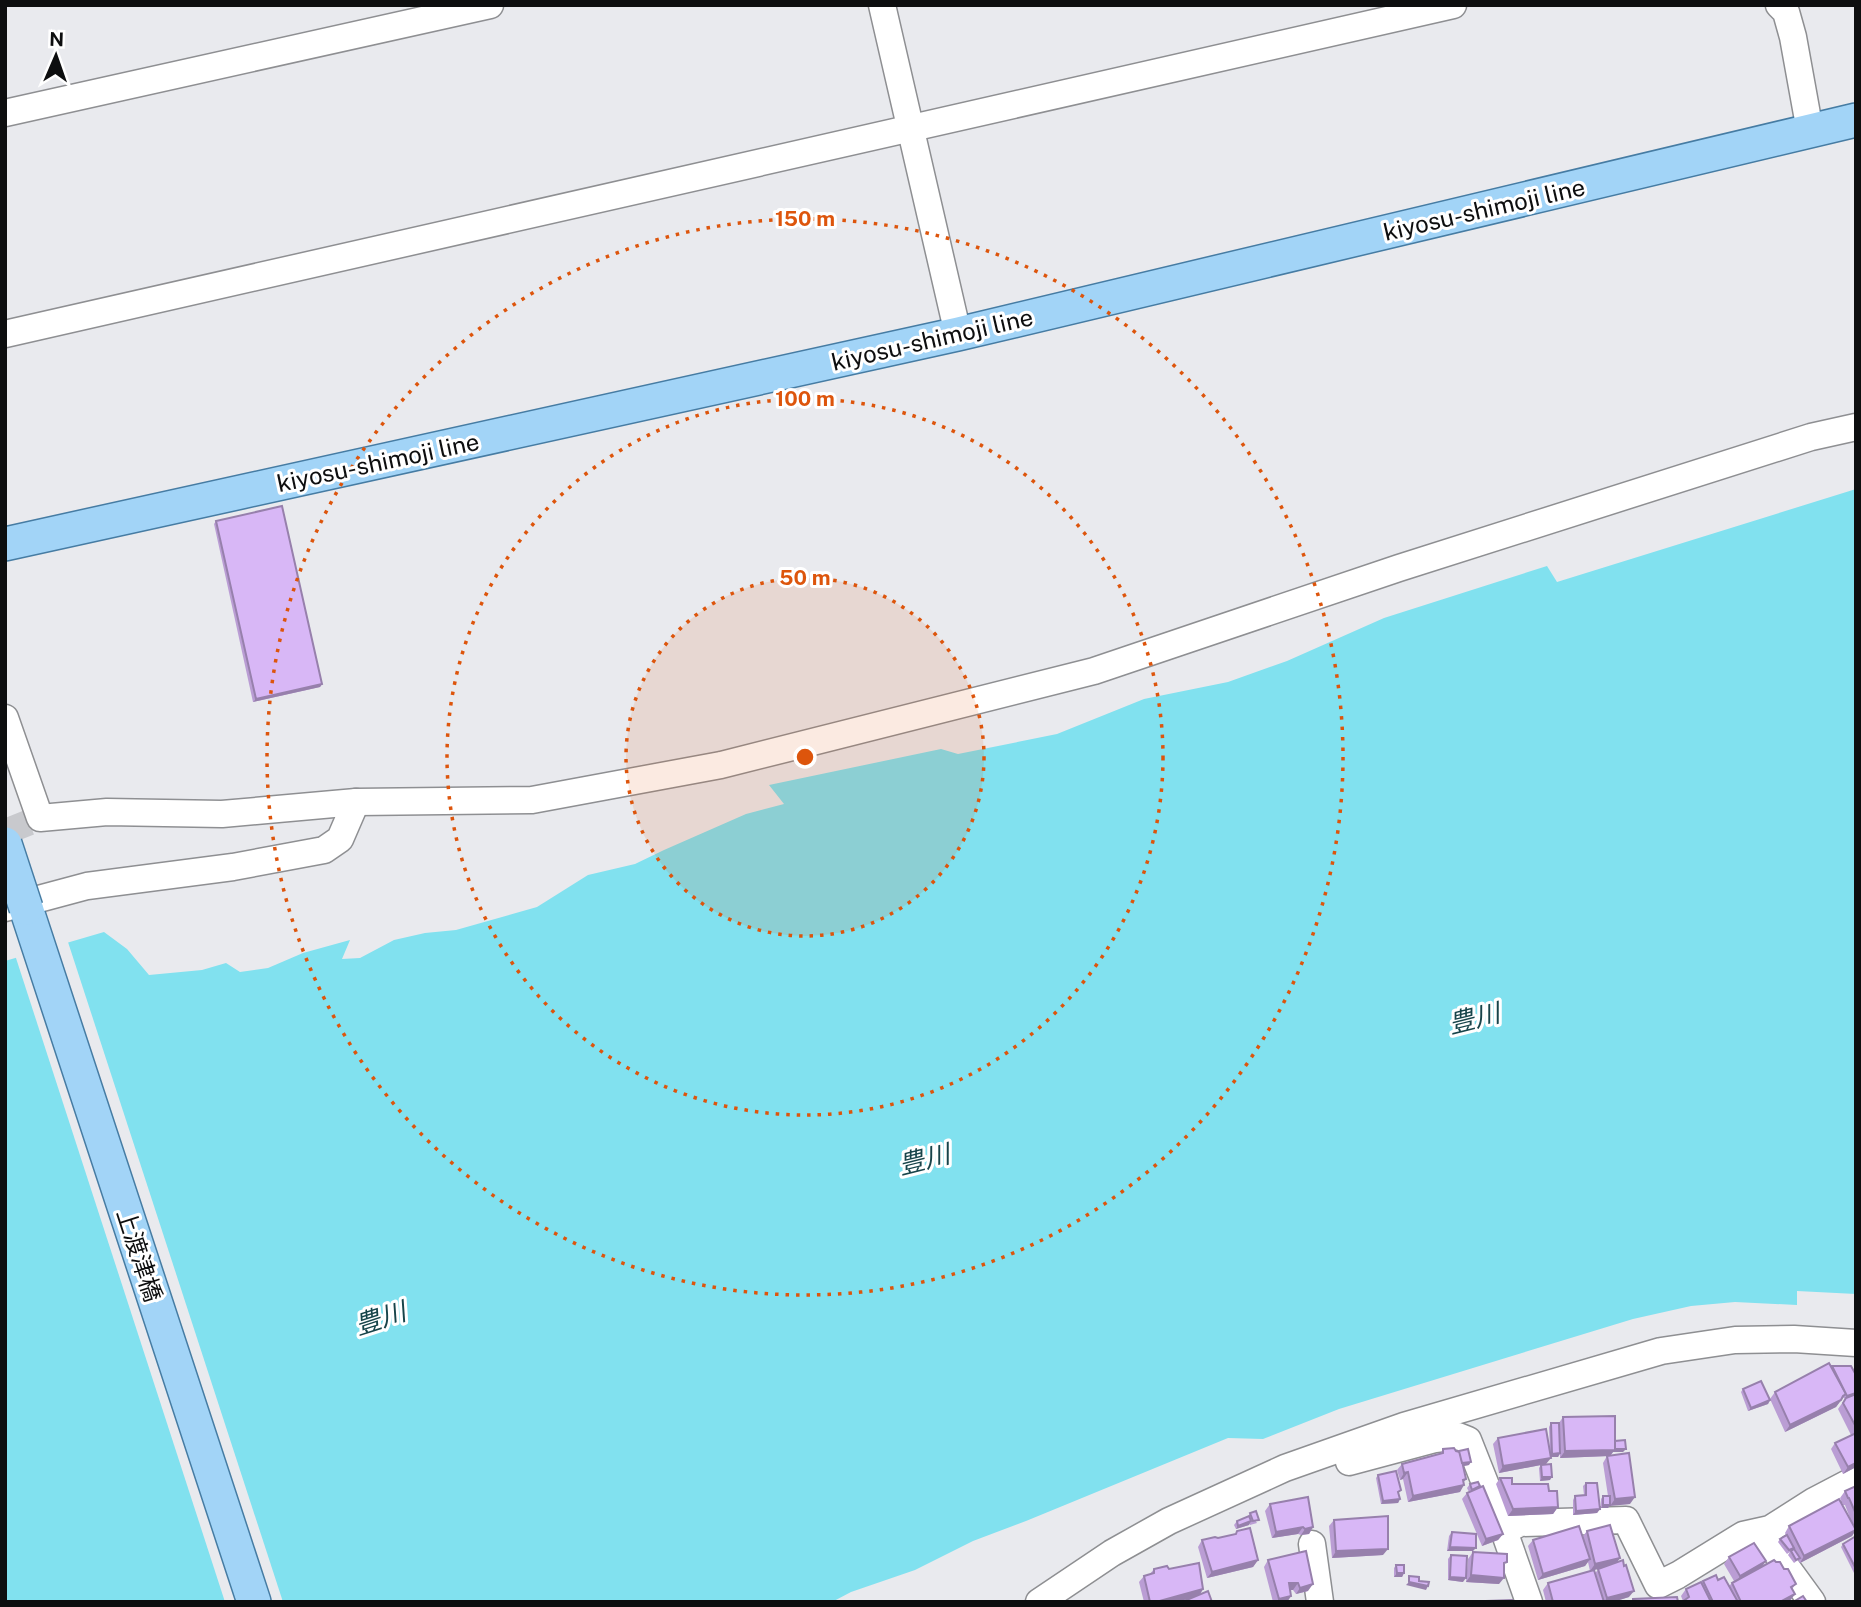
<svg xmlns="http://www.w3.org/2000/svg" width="1861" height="1607" viewBox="0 0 1861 1607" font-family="'Public Sans','Noto Sans JP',sans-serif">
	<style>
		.water { fill: #81e1ef }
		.pier { fill: #e9eaee }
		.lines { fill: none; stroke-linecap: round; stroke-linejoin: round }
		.minor-tunnel { stroke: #c8c9cd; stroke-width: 26; stroke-dasharray: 26 13; stroke-linecap: butt }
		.minor-casing { stroke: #8e8f92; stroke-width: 29 }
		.major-casing { stroke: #467ca3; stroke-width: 36 }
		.minor { stroke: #fff; stroke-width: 26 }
		.major { stroke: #a2d4f7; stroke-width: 33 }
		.major-bridge-casing { stroke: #467ca3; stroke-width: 36; stroke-linecap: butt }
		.major-bridge { stroke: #a2d4f7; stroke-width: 33 }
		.wall { fill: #ba9dd4 }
		.shaded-wall { fill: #9780ac }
		.building { fill: #d8b7f6; stroke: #9780ac; stroke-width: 2 }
		.ring { fill: none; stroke: #dd550c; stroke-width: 3.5; stroke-dasharray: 3.5 7 }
		.labels { text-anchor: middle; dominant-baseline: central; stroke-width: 6; stroke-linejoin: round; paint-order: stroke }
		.street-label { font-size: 24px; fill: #0d0e0f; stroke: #fff }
		.water-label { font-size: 26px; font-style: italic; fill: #17444a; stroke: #fff }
		.centre { fill: #dd550c; stroke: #fff; stroke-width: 3.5 }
		.ring-label { font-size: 21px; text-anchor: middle; font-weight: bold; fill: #dd550c; stroke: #fff; stroke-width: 6; stroke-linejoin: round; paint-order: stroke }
	</style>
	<rect width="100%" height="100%" fill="#e9eaee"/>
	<path class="water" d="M1856 489V1294L1797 1291V1305L1735 1302 1691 1306 1633 1319 1339 1409 1263 1439 1228 1438 1026 1521 973 1541 915 1570 851 1592 832 1602H5V961L104 932 127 949 149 975 202 970 226 963 240 972 268 968 303 953 350 940 342 959 360 958 394 940 425 933 456 930 537 907 588 875 635 864 664 850 746 814 784 804 769 785 941 749 958 754 1057 734 1144 699 1228 682 1287 661 1384 618 1547 566 1557 582Z"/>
	<path class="pier" d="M67 939 283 1602H225L15 955Z"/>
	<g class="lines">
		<path class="minor-tunnel" d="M5 832 40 818"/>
		<g class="minor-casing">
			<g id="minor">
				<path d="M882 5 958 334"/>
				<path d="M1779 5 1786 12 1793 37 1810 131"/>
				<path d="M5 113 490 5"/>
				<path d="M5 334 1453 5"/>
				<path d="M5 718 40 818 107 812 222 814 356 802 532 800 721 765 1094 671 1399 568 1811 437 1856 427"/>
				<path d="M5 908 87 886 233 867 324 850 340 839 356 802"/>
				<path d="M1349 1462 1435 1439 1458 1436 1468 1440 1504 1531 1529 1602"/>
				<path d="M1504 1531 1520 1523 1626 1520 1658 1585 1678 1575 1743 1535 1770 1529 1814 1501 1856 1479"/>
				<path d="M1761 1532 1812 1602"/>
				<path d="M1312 1544 1320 1602"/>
				<path d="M1039 1602 1112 1553 1169 1521 1285 1468 1404 1426 1661 1351 1735 1340 1794 1339 1856 1343"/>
			</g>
		</g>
		<g class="major-casing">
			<g id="major">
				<path d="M5 544 958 334 1856 120"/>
				<path d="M26 908 254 1602"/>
			</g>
		</g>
		<use href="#minor" class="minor"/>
		<use href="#major" class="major"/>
		<g class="major-bridge-casing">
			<path id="major-bridge" d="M5 844 26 908"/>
		</g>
		<use href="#major-bridge" class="major-bridge"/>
	</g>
	<g class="wall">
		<path d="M216 521 322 684 320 687 253 702 214 524Z"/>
		<path d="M1832 1366 1856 1375V1467L1843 1474 1831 1449 1835 1443 1851 1435 1838 1409 1845 1399 1843 1397 1836 1407 1785 1432 1770 1399 1775 1392Z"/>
		<path d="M1743 1389 1770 1400 1768 1404 1748 1411 1741 1392Z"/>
		<path d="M1563 1417 1615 1441 1623 1452H1613L1610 1456 1630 1504 1610 1505 1608 1508H1601V1499L1603 1496H1608L1603 1463 1607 1456 1560 1458V1454L1558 1457H1550L1546 1464 1550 1480 1540 1481 1539 1468 1541 1465 1499 1473 1493 1444 1498 1438 1550 1451 1549 1427 1551 1423H1559Z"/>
		<path d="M1443 1449 1456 1451 1469 1465 1463 1466 1464 1481 1460 1492 1408 1502 1403 1479 1400 1480 1397 1470 1402 1464 1440 1454Z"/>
		<path d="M1378 1475 1399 1494 1400 1499 1398 1503 1381 1504 1376 1478Z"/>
		<path d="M1500 1478 1512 1484 1549 1491 1558 1507 1553 1514 1508 1516 1496 1484Z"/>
		<path d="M1586 1483 1600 1509 1597 1513 1573 1515V1500L1575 1496 1584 1495 1583 1486Z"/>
		<path d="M1470 1484 1480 1486 1479 1488 1503 1534 1498 1540 1482 1546 1462 1499 1467 1493 1469 1492 1467 1488Z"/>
		<path d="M1856 1486V1533L1855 1531 1852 1536 1800 1563 1798 1560 1794 1563 1788 1555 1790 1552 1787 1554 1778 1542 1780 1539 1786 1535 1785 1533 1789 1526 1850 1518 1845 1505H1843L1840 1498 1845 1491Z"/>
		<path d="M1270 1504 1313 1527 1309 1534 1301 1535 1298 1534 1272 1538 1265 1511Z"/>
		<path d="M1250 1513 1257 1523 1250 1525V1523L1249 1525 1236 1529 1234 1525 1237 1521 1248 1517Z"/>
		<path d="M1334 1520 1383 1555 1332 1558 1329 1526Z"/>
		<path d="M1237 1531 1258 1560 1253 1567 1207 1578 1198 1547 1202 1540 1218 1538 1235 1535Z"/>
		<path d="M1587 1531 1620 1558 1616 1563 1629 1597 1613 1602H1546L1543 1590 1548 1583 1595 1573 1600 1568 1590 1571 1588 1562 1585 1566 1538 1580 1528 1546 1533 1540 1583 1536Z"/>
		<path d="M1452 1532 1473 1551H1447L1449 1536Z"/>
		<path d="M1856 1536V1577L1841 1547 1843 1544Z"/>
		<path d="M1473 1552 1504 1566 1499 1584 1466 1582 1468 1559Z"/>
		<path d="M1451 1555 1463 1582 1448 1580V1559Z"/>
		<path d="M1729 1557 1766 1561 1762 1566 1784 1569 1796 1584 1792 1589 1795 1594 1789 1602H1682L1683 1601 1681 1596 1686 1589 1701 1583 1703 1581 1718 1580 1729 1586 1734 1581 1724 1564Z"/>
		<path d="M1268 1560 1308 1591 1296 1594 1293 1590H1290L1291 1596 1287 1602H1273L1264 1567Z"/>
		<path d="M1396 1565 1404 1573 1402 1577H1394V1568Z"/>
		<path d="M1154 1569H1169L1203 1589 1199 1595 1212 1602H1183L1192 1598 1176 1602H1144L1139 1582 1144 1576 1150 1574Z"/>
	</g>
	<g class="shaded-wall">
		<path d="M322 684 320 687 253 702 256 699Z"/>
		<path d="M1846 1394 1836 1407 1785 1432 1790 1425Z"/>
		<path d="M1770 1400 1768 1404 1748 1411 1751 1408Z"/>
		<path d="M1626 1449 1623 1452H1613L1610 1456 1560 1458 1565 1451Z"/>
		<path d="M1560 1453 1558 1457H1550L1552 1454Z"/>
		<path d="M1551 1458 1546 1464 1499 1473 1503 1466Z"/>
		<path d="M1471 1462 1469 1465 1459 1467 1461 1464Z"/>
		<path d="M1856 1463V1467L1843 1474 1848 1467Z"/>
		<path d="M1408 1472 1403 1479 1400 1480 1404 1473Z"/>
		<path d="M1542 1477H1552L1550 1480 1540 1481Z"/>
		<path d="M1466 1479 1461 1485H1464L1460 1492 1408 1502 1413 1496Z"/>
		<path d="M1635 1497 1630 1504 1610 1506 1615 1499Z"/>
		<path d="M1400 1499 1398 1503 1381 1504 1383 1501Z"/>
		<path d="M1603 1505H1610L1608 1508H1601Z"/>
		<path d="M1558 1507 1553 1514 1508 1516 1513 1509Z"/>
		<path d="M1600 1509 1597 1513 1573 1515 1576 1511Z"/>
		<path d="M1251 1521 1249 1525 1236 1529 1238 1526Z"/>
		<path d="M1303 1527 1298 1534 1272 1538 1276 1532Z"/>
		<path d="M1313 1527 1309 1534 1301 1535 1305 1529Z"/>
		<path d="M1856 1530 1852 1536 1800 1563 1804 1556Z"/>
		<path d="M1503 1534 1498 1540 1482 1546 1486 1539Z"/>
		<path d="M1450 1547 1476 1548 1473 1551H1447Z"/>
		<path d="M1388 1549 1383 1555 1332 1558 1336 1551Z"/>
		<path d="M1620 1558 1615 1565 1590 1571 1595 1564Z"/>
		<path d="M1590 1559 1585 1566 1538 1580 1543 1574Z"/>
		<path d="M1258 1560 1253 1567 1207 1578 1212 1572Z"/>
		<path d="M1766 1561 1761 1568 1736 1583 1740 1576Z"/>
		<path d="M1397 1573H1404L1402 1577H1394Z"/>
		<path d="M1471 1575 1504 1578 1499 1584 1466 1582Z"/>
		<path d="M1450 1577 1466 1578 1463 1582 1448 1580Z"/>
		<path d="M1409 1582 1428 1586 1426 1590 1406 1585Z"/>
		<path d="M1289 1583H1298L1293 1590H1285Z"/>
		<path d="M1313 1584 1308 1591 1296 1594 1300 1588Z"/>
		<path d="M1203 1589 1199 1596 1176 1602H1156Z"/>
		<path d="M1634 1591 1629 1597 1613 1602H1604L1607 1598Z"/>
		<path d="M1795 1594 1789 1602H1780Z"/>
		<path d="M1291 1596 1287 1602H1277L1279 1599Z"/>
	</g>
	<g class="building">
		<path d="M282 506 322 684 256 699 216 521Z"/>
		<path d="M1829 1363 1846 1394 1843 1396 1841 1400 1790 1425 1775 1392Z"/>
		<path d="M1832 1366H1851L1856 1375V1393L1847 1396Z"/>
		<path d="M1761 1381 1770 1400 1751 1408 1743 1389Z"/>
		<path d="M1856 1394V1427L1843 1403 1846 1398Z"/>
		<path d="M1615 1416V1450L1565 1451 1563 1417Z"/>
		<path d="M1551 1423H1559L1560 1453 1552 1454Z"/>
		<path d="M1546 1429 1551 1458 1503 1466 1498 1438Z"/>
		<path d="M1856 1433V1463L1848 1467 1835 1443Z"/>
		<path d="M1625 1440 1626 1449H1615V1441Z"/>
		<path d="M1454 1448 1456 1451 1460 1452 1466 1479 1463 1480 1464 1485 1413 1496 1408 1472 1404 1473 1402 1464 1443 1453V1449Z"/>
		<path d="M1468 1449 1471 1462 1462 1463 1459 1451Z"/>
		<path d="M1629 1453 1635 1497 1615 1499 1607 1456Z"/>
		<path d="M1551 1464 1552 1477H1542L1541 1465Z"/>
		<path d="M1396 1471 1401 1490 1398 1492 1400 1499 1383 1501 1378 1475Z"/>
		<path d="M1500 1478H1512V1484H1548L1549 1491H1557L1558 1507 1513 1509Z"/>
		<path d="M1478 1482 1480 1486 1472 1490 1470 1484Z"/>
		<path d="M1586 1483H1597L1600 1509 1576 1511 1575 1496 1586 1495Z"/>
		<path d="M1483 1486 1503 1534 1486 1539 1467 1493Z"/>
		<path d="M1856 1486V1514L1849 1498H1848L1845 1491Z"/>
		<rect x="1603" y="1496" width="7" height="9"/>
		<path d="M1308 1497 1313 1527 1305 1529 1303 1527 1276 1532 1270 1504Z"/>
		<path d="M1839 1499 1856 1530 1804 1556 1789 1526Z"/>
		<path d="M1256 1511 1259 1520 1253 1521 1250 1513Z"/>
		<path d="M1249 1516 1251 1521 1238 1526 1237 1521Z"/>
		<path d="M1388 1516V1549L1336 1551 1334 1520Z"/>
		<path d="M1610 1525 1620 1558 1595 1564 1587 1531Z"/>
		<path d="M1579 1526 1590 1559 1543 1574 1533 1540Z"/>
		<path d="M1250 1528 1258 1560 1212 1572 1202 1540 1215 1537 1218 1538 1236 1534 1237 1531Z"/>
		<path d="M1452 1532 1476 1534V1548L1450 1547Z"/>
		<path d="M1787 1535 1794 1548 1789 1550 1780 1539Z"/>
		<path d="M1856 1536V1569L1843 1544Z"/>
		<path d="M1754 1543 1766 1561 1740 1576 1729 1557Z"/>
		<path d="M1794 1549 1800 1558 1796 1560 1791 1551Z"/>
		<path d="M1306 1551 1313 1584 1300 1588 1298 1583H1289L1291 1596 1279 1599 1268 1560Z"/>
		<path d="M1473 1552 1507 1554V1562L1504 1563V1578L1471 1575Z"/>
		<path d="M1451 1555 1467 1556 1466 1578 1450 1577Z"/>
		<path d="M1623 1560 1624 1566 1626 1565 1634 1591 1607 1598 1598 1569Z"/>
		<path d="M1774 1560 1776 1562H1780L1784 1569H1788L1796 1584 1791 1587 1795 1594 1780 1602H1741L1732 1583Z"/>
		<path d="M1199 1563 1203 1589 1156 1602H1150L1144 1576 1154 1573V1569L1167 1566 1169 1569Z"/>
		<path d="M1396 1565H1404V1573H1397Z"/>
		<path d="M1594 1570 1604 1602H1553L1548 1583Z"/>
		<path d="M1716 1575 1718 1580 1724 1577 1738 1602H1713L1703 1581Z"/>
		<path d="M1409 1576 1419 1577V1581L1429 1582 1428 1586 1409 1582Z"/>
		<path d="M1701 1582 1711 1602H1682L1689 1597 1686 1589Z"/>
		<path d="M1208 1591 1212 1602H1184V1601Z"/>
		<path d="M1803 1596 1807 1602H1793Z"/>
		<path d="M1677 1597 1678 1602H1633V1599Z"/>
		<path d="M1512 1600V1602H1458Z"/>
	</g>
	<circle cx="805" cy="757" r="179" fill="#dd550c" fill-opacity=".12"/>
	<g class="ring">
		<circle cx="805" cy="757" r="179"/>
		<circle cx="805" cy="757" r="358"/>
		<circle cx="805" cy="757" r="538"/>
	</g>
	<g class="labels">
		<g class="street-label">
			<text transform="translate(1484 209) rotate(-13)">kiyosu-shimoji line</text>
			<text transform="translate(932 339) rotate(-13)">kiyosu-shimoji line</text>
			<text transform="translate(378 462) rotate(-12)">kiyosu-shimoji line</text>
			<text transform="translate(140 1255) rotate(72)">上渡津橋</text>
		</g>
		<g class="water-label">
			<text transform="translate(1474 1018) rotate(-14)">豊川</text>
			<text transform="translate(924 1159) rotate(-14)">豊川</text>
			<text transform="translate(380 1318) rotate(-18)">豊川</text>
		</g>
	</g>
	<circle cx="805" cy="757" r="10" class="centre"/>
	<g class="ring-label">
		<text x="805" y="226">150 m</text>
		<text x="805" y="406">100 m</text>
		<text x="805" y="585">50 m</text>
	</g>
	<rect width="1861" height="1607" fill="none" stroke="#0d0e0f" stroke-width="14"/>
	<g transform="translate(56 56) rotate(2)" stroke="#ffffff" stroke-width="5" paint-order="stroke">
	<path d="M0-5L12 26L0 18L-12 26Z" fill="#0d0e0f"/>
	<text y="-10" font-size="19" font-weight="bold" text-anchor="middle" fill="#0d0e0f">N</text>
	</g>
</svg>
